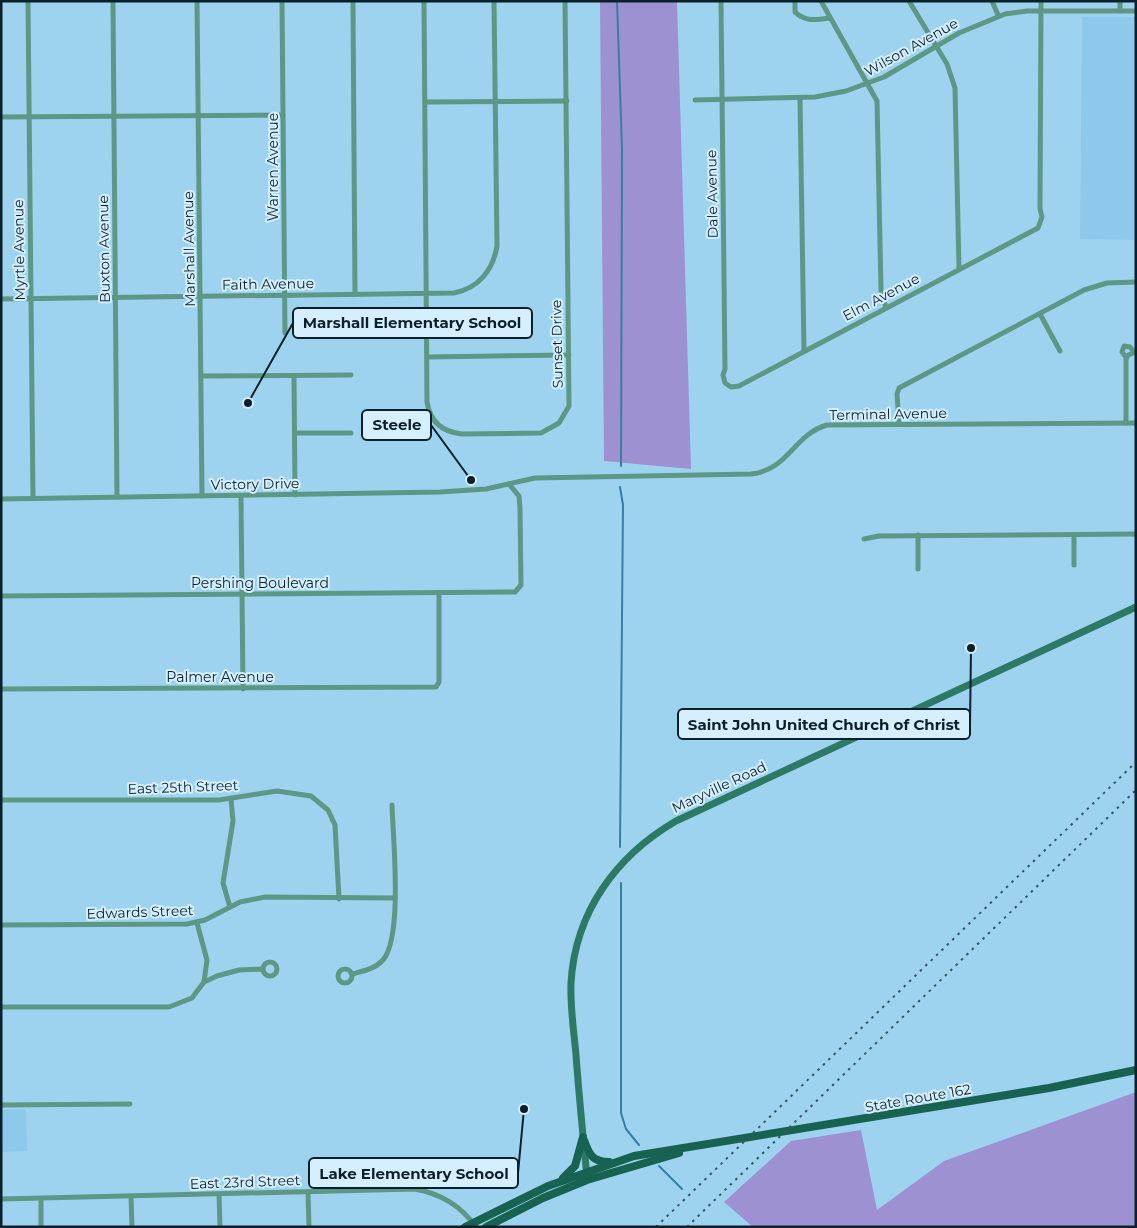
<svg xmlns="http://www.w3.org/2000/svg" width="1137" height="1228" viewBox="0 0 1137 1228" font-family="Montserrat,sans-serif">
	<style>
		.built { fill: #8cc9ea }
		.green { fill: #9d91d1 }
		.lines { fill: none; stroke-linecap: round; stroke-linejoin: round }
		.stream { stroke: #347fa3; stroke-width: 2 }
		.minor { stroke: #5c9885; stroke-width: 5 }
		.secondary { stroke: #2c7a65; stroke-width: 7 }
		.primary { stroke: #176250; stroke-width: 8 }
		.rail { stroke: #375565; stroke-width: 2; stroke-dasharray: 2.5 5; stroke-linecap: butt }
		.labels { text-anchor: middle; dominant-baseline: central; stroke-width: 4; stroke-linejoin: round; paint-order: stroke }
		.street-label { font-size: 14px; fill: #0b202b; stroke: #d5effe }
		.leader { fill: none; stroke: #0b202b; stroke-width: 2 }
		.callout-dot { fill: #0b202b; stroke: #d5effe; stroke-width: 2 }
		.callout { fill: #d5effe; stroke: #0b202b; stroke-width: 2 }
		.callout-label { font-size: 15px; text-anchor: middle; font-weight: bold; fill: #0b202b }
	</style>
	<rect width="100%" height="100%" fill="#9ed3ef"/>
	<g class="built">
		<path d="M1082 17H1136V240L1080 239Z"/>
		<path d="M26 1109 27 1151 1 1152V1110Z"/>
	</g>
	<g class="green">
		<path d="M600 1H677L691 469 604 461Z"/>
		<path d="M1136 1092V1227H753L724 1202 791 1141 861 1130 877 1210 944 1161Z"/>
	</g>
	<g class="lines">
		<g class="stream">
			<path d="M617 1 622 149 621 466"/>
			<path d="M620 847 623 505 620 487"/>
			<path d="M621 883V1113L626 1129 639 1145"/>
			<path d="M659 1166 682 1189"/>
		</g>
		<g class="minor">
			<path d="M28 1 33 498"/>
			<path d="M113 1 117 497"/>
			<path d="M197 1 202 496"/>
			<path d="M282 1 285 333"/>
			<path d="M353 1 355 294"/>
			<path d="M424 1 427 402C430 421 442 432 462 434L541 433 559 423 569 406 565 1"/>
			<path d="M721 1 725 369 723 375 725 383 731 387 739 386 1038 228 1042 217 1040 209 1041 1"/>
			<path d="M795 1V12C805 22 816 20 830 18"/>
			<path d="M821 1 877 101 881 290 886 308"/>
			<path d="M909 1 947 64 955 88 959 269"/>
			<path d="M992 1 998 15"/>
			<path d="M1120 11V1"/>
			<path d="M800 98 804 351"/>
			<path d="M695 100 815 97 846 91 884 77 959 33 1005 14 1027 11H1136"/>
			<path d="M425 102 567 101"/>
			<path d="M1 117 283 115"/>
			<path d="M1 299 454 293C479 288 493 270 497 246L494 1"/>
			<path d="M1040 314 1060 351"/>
			<path d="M427 357 569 355"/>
			<path d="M1126 357 1122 352 1124 346 1130 347 1134 352"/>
			<path d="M201 376 351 375"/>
			<path d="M294 376 295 495"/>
			<path d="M1126 423V359L1128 355 1136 352"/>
			<path d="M899 424 897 394 899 388 1084 290 1107 283 1136 282"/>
			<path d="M295 433H351"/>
			<path d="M241 496 243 689"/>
			<path d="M1 499 440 492 486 489 535 478 751 474C789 470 793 435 827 425L1136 423"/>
			<path d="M918 535V569"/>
			<path d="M1074 535V565"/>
			<path d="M864 539 879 536 1136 534"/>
			<path d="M1 596 515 592 521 585 520 508 519 496 509 484"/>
			<path d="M1 689 436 687 439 682V593"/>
			<path d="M1 800H219L277 791 311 796 328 810 335 825 339 899"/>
			<path d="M230 907 223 883 233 821 231 799"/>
			<path d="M197 923 207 960 204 982"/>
			<path d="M1 925 187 924 205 920 240 902 265 897 395 898"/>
			<circle cx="270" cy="969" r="7"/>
			<circle cx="345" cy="976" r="7"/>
			<path d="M352 974C363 971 375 969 383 960 403 937 393 838 392 805"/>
			<path d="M1 1007H169L192 998 204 982 217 976 239 970 263 969"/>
			<path d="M1 1105 130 1104"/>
			<path d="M308 1192 309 1227"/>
			<path d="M219 1194 220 1227"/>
			<path d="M131 1197 132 1227"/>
			<path d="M1 1199 415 1189C441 1194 460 1205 476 1227"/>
			<path d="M41 1199V1227"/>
		</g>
		<path class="secondary" d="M587 1177C583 1136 579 1096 576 1055 574 1032 570 1007 571 983 575 912 616 856 676 821L1136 607"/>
		<g class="primary">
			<path d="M584 1140C589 1154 592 1162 609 1162"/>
			<path d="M563 1178 575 1166 583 1137"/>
			<path d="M465 1227 548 1186 634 1156 1049 1088 1136 1070"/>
			<path d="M486 1227 543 1198 587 1180 679 1153"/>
		</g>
		<g class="rail">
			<path d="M656 1227 1136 762"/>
			<path d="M687 1227 1136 790"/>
		</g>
	</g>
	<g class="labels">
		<g class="street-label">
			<text transform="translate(911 47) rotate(-29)">Wilson Avenue</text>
			<text transform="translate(273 167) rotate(-90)">Warren Avenue</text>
			<text transform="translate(712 194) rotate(-91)">Dale Avenue</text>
			<text transform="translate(104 249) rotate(-91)">Buxton Avenue</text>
			<text transform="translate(189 249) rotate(-91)">Marshall Avenue</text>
			<text transform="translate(19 250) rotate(-91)">Myrtle Avenue</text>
			<text transform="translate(268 284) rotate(-1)">Faith Avenue</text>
			<text transform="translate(881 297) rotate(-28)">Elm Avenue</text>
			<text transform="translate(557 344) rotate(-91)">Sunset Drive</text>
			<text transform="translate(888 414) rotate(-1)">Terminal Avenue</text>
			<text transform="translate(255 484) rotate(-1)">Victory Drive</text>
			<text x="260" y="583">Pershing Boulevard</text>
			<text x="220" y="677">Palmer Avenue</text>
			<text transform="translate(183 787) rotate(-2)">East 25th Street</text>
			<text transform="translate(719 787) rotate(-25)">Maryville Road</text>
			<text transform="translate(140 912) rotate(-2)">Edwards Street</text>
			<text transform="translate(918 1098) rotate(-10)">State Route 162</text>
			<text transform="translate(245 1182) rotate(-2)">East 23rd Street</text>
		</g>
	</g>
	<path class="leader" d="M248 403L293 323M471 480L431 425M971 648L970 724M524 1109L518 1173"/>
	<g class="callout-dot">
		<circle cx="248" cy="403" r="5"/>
		<circle cx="471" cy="480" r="5"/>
		<circle cx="971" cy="648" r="5"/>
		<circle cx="524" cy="1109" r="5"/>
	</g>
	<g class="callout">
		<rect x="293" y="308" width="239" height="30" rx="5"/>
		<rect x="362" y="410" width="69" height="30" rx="5"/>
		<rect x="678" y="709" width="292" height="30" rx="5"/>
		<rect x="309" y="1158" width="209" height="30" rx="5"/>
	</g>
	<g class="callout-label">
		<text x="412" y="328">Marshall Elementary School</text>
		<text x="397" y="430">Steele</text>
		<text x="824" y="730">Saint John United Church of Christ</text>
		<text x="414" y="1179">Lake Elementary School</text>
	</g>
	<rect width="1137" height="1228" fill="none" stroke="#0b202b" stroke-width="5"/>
</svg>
